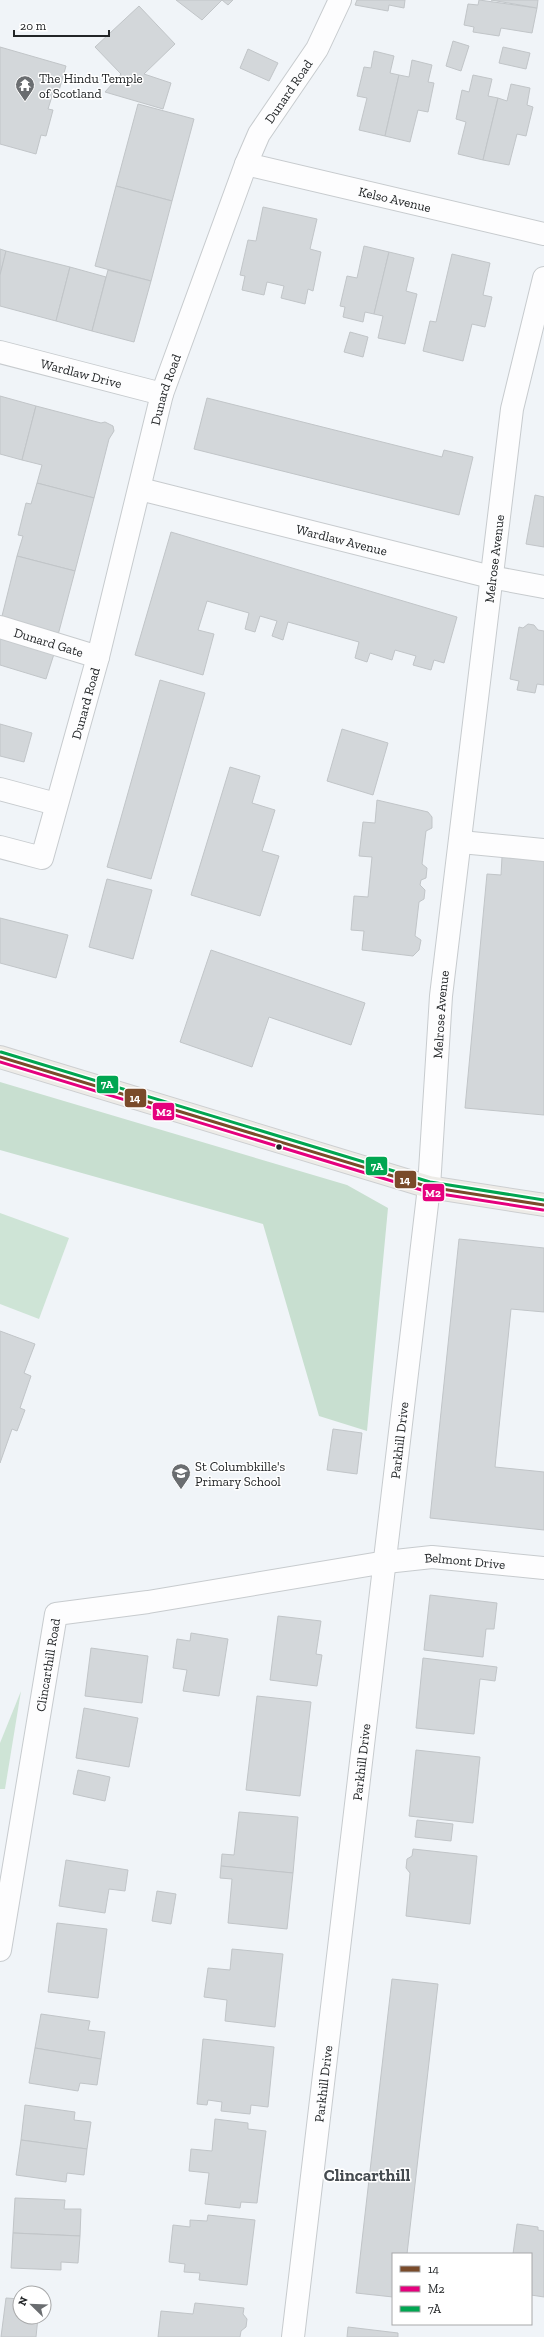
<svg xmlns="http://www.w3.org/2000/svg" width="544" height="2337" viewBox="0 0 544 2337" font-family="'Zilla Slab',serif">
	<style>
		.green { fill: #cee4d6 }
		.forest { fill: #c8dfd0 }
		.building { fill: #d3d7da; stroke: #c1c5c8 }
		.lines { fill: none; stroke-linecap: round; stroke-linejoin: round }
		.minor-casing { stroke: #c7cbce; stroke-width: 24 }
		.major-casing { stroke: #cdcfd1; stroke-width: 24 }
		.minor { stroke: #fdfdfe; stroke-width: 22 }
		.major { stroke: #edebe7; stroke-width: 22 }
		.bus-1-casing { stroke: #fff; stroke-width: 6 }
		.bus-2-casing { stroke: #fff; stroke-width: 6 }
		.bus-3-casing { stroke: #fff; stroke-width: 6 }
		.bus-1 { stroke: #7a4b2a; stroke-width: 3 }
		.bus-2 { stroke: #e5007d; stroke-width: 3 }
		.bus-3 { stroke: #00a651; stroke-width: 3 }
		.bus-dot { fill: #222527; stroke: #fff; stroke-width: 1.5 }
		.labels { text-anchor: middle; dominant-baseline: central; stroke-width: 3; stroke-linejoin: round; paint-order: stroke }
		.poi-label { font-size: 13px; fill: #222527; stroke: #fff; text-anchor: start }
		.street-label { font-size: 13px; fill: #222527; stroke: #fff }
		.district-label { font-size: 17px; font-weight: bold; fill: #454b50; stroke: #fff }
		.line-badge { stroke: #fff; stroke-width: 1.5 }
		.badge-label { font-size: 11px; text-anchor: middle; font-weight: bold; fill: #fff }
	</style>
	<rect width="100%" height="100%" fill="#f0f4f8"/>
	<g class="green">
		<path d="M0 1213 69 1238 39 1319 0 1304Z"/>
		<path d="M21 1691 5 1789H0V1743Z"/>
	</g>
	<path class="forest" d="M0 1082 347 1185 388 1208 367 1431 319 1416 263 1224 0 1150Z"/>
	<g class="building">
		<path d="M176 0H233L228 5 222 0 202 20Z"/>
		<path d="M357 0H405L404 8 389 5 388 11 355 5Z"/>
		<path d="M479 0 537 8 532 33 501 28 499 36 473 32 474 27 464 25 468 4 478 5Z"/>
		<path d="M491 0H538L537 8Z"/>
		<path d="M139 6 175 44 144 74 171 83 163 109 105 92 121 74 95 47Z"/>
		<path d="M453 41 469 46 461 71 446 66Z"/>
		<path d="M0 47 66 66 58 94 53 93 48 109 53 110 46 136 41 135 36 154 0 144Z"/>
		<path d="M503 47 530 53 526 69 499 63Z"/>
		<path d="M248 49 278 63 269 81 240 68Z"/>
		<path d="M374 51 394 56 390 73 399 75 385 136 359 130 367 98 357 96 364 67 371 68Z"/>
		<path d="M412 60 432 65 428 82 434 83 428 112 418 110 410 142 385 136 399 75 409 77Z"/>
		<path d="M473 75 492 79 488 96 498 98 483 160 458 154 466 122 456 119 462 90 469 92Z"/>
		<path d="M511 84 530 88 527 105 533 107 526 136 517 134 509 165 483 160 498 98 507 101Z"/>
		<path d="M138 104 194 119 172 201 116 186Z"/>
		<path d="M116 186 172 201 151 281 95 266Z"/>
		<path d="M263 207 317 219 310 249 321 252 313 291 308 289 305 304 281 298 284 286 267 282 264 295 242 290 245 276 240 275 248 240 256 241Z"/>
		<path d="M364 246 389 252 374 314 365 312 363 322 343 317 345 307 340 306 347 276 357 278Z"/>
		<path d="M0 249 6 251 0 275Z"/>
		<path d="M6 251 70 267 56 321 0 306V275Z"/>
		<path d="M389 252 414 258 406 291 417 294 405 344 378 338 383 316 374 314Z"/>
		<path d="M452 254 490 263 483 295 492 297 485 327 472 324 463 361 423 351 430 321 436 322Z"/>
		<path d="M70 267 106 277 92 331 56 321Z"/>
		<path d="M108 270 151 281 134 342 92 331Z"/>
		<path d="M350 332 368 337 363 357 344 352Z"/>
		<path d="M0 396 36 406 22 460 0 454Z"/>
		<path d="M207 398 442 457 444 450 473 457 459 515 194 449Z"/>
		<path d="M36 406 101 423 105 422 113 426 114 431 109 439 94 498 37 483 42 465 22 460Z"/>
		<path d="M37 483 94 498 75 571 17 556 23 536 18 535 26 503 31 504Z"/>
		<path d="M535 495 544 497V547L526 544Z"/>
		<path d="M171 532 457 617 444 663 434 660 431 670 413 665 416 656 395 650 392 660 370 653 367 662 355 658 359 642 288 622 283 640 272 636 277 621 260 616 255 632 245 629 249 613 207 601 198 630 214 634 203 675 135 655Z"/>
		<path d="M17 556 75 571 58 635 1 620Z"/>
		<path d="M528 624 534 625 538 630 544 631V685L537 684 535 693 517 690 519 681 510 679 519 627 523 628Z"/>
		<path d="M0 637 54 654 46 679 0 665Z"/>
		<path d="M160 680 205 693 151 879 107 867Z"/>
		<path d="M0 724 32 733 24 762 0 756Z"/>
		<path d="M342 729 388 743 373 795 327 781Z"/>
		<path d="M230 767 260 776 252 803 275 810 262 851 279 856 260 916 191 895Z"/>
		<path d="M377 800 428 812 432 817V828L426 831 422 864 427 868 426 878 421 880 420 885 425 890 424 899 419 902 415 936 421 940 419 950 413 956 362 950 364 931 351 930 354 896 368 897 372 857 359 856 363 822 375 823Z"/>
		<path d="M502 857 544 861V1115L465 1108 487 874 501 875Z"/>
		<path d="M107 879 152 890 133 959 89 947Z"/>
		<path d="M0 918 68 935 56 978 0 963Z"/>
		<path d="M211 950 365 1003 351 1045 269 1017 252 1067 180 1042Z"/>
		<path d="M459 1239 544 1248V1312L511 1309 495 1467 544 1472V1530L430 1518Z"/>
		<path d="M0 1331 35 1344 24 1373 31 1376 20 1408 25 1410 17 1431 12 1429 0 1463Z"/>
		<path d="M333 1429 362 1433 357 1474 327 1470Z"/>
		<path d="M430 1595 497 1603 494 1629H486L483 1657 424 1650Z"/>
		<path d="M278 1616 321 1621 316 1654 322 1655 317 1686 270 1680Z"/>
		<path d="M191 1633 228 1639 219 1696 183 1691 187 1670 173 1668 177 1639 190 1641Z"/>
		<path d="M91 1648 148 1656 142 1703 85 1696Z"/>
		<path d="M423 1658 497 1667 495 1681 480 1679 474 1734 416 1728Z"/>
		<path d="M257 1696 311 1702 300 1796 246 1790Z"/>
		<path d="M84 1708 138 1718 129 1767 76 1758Z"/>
		<path d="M416 1750 480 1757 473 1823 409 1816Z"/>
		<path d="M78 1770 110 1777 105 1801 73 1794Z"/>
		<path d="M239 1812 298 1817 293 1873 221 1866 222 1854 234 1855Z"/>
		<path d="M417 1820 453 1824 451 1841 415 1837Z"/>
		<path d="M413 1849 477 1856 470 1924 406 1916 410 1873 406 1868 407 1859 412 1856Z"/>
		<path d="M66 1860 128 1870 125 1891 109 1889 105 1913 59 1906Z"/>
		<path d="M221 1866 293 1873 287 1929 228 1923 232 1879 220 1878Z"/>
		<path d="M157 1891 176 1894 171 1924 152 1921Z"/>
		<path d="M57 1923 107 1929 98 1998 48 1992Z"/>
		<path d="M232 1949 283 1954 275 2027 225 2021 227 2000 204 1997 208 1968 230 1970Z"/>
		<path d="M392 1979 438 1984 407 2254H393V2297L356 2293Z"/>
		<path d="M41 2014 90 2021 88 2030 105 2032 101 2059 35 2048Z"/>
		<path d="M203 2039 274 2047 268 2107 251 2105 250 2114 221 2111 222 2102 208 2100 207 2105 197 2104Z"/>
		<path d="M35 2048 101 2059 97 2085 80 2083 78 2091 29 2083Z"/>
		<path d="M25 2105 75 2112 74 2120 91 2122 87 2149 21 2140Z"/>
		<path d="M215 2119 248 2123V2129L266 2131 257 2203 241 2202 240 2208 205 2204 209 2173 189 2171 191 2149 212 2151Z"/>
		<path d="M21 2140 87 2149 84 2175 67 2173 66 2182 16 2175Z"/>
		<path d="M15 2198 65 2200 64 2209H81L80 2236 13 2233Z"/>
		<path d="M208 2215 255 2220 247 2285 199 2280 200 2273 184 2272 185 2264 169 2262 173 2225 190 2227V2220L207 2221Z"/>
		<path d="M517 2224 538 2227V2230L544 2231V2297L531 2295V2254H513Z"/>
		<path d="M13 2233 80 2236 78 2263 61 2262V2270L11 2268Z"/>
		<path d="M6 2298 20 2299V2317H38L36 2337H1Z"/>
		<path d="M195 2303 244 2308 243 2314 247 2319 246 2327 241 2331 240 2337H158L161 2311 193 2314Z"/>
		<path d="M348 2327 398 2333V2337H347Z"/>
	</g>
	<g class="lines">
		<g class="minor-casing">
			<g id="minor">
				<path id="s1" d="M246 164 544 234"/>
				<path id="s2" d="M0 352 162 394"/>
				<path id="s3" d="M140 489 491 577 544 587"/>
				<path id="s4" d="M0 627 98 657"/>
				<path d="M0 789 56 804"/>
				<path d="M461 842 544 850"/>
				<path id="s5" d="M0 847 42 858 98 657 162 394 246 164 259 134 317 49 340 0"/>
				<path id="s6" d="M0 1950 56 1614 148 1602 386 1562 432 1557 544 1568"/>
				<path id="s7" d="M293 2337 429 1187 441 996 512 409 544 278"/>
			</g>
		</g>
		<g class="major-casing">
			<path id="major" d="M0 1057 429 1187 544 1205"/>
		</g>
		<use href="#minor" class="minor"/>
		<use href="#major" class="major"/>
		<g class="bus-1-casing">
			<path id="bus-1" d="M0 1057 429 1187 544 1205"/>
		</g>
		<g class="bus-2-casing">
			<path id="bus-2" d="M0 1062 428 1192 543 1210"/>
		</g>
		<g class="bus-3-casing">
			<path id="bus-3" d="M1 1052 430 1182 544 1200"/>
		</g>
		<use href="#bus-1" class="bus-1"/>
		<use href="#bus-2" class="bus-2"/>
		<use href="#bus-3" class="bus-3"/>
	</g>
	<defs>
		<g id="temple-pin" transform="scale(1)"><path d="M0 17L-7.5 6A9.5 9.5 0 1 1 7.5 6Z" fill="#6a6d70" stroke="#fff"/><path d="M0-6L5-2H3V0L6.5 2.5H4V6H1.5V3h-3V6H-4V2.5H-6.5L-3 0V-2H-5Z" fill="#fff"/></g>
		<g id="school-pin" transform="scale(1)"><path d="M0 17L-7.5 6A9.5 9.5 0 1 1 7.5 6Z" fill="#6a6d70" stroke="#fff"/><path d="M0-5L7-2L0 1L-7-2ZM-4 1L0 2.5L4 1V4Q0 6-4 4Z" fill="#fff"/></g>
	</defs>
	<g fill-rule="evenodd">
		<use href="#temple-pin" x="25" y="85"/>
		<use href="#school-pin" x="181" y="1473"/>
	</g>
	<circle class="bus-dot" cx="279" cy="1147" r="3.5"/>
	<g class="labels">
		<g class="poi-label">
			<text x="39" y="78">The Hindu Temple<tspan x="39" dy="15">of Scotland</tspan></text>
			<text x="195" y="1466">St Columbkille's<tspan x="195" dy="15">Primary School</tspan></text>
		</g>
		<g class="street-label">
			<text stroke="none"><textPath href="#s5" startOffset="852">Dunard Road</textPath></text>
			<text stroke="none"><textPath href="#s1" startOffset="153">Kelso Avenue</textPath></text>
			<text stroke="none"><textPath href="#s2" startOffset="84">Wardlaw Drive</textPath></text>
			<text stroke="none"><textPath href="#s5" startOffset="528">Dunard Road</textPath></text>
			<text stroke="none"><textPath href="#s3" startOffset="208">Wardlaw Avenue</textPath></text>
			<text stroke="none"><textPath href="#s7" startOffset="1790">Melrose Avenue</textPath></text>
			<text stroke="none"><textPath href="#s4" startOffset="51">Dunard Gate</textPath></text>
			<text stroke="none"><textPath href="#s5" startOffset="204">Dunard Road</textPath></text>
			<text stroke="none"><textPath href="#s7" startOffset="1331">Melrose Avenue</textPath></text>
			<text stroke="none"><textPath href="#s7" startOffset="903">Parkhill Drive</textPath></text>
			<text stroke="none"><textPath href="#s6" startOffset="754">Belmont Drive</textPath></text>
			<text stroke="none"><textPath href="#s6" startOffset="289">Clincarthill Road</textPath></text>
			<text stroke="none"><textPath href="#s7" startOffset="579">Parkhill Drive</textPath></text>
			<text stroke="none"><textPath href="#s7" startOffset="255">Parkhill Drive</textPath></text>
		</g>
		<g class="district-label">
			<text x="367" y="2175">Clincarthill</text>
		</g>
	</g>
	<g class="line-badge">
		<rect x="96" y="1075" width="23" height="19" rx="4" fill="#00a651"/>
		<rect x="124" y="1088" width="23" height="20" rx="4" fill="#7a4b2a"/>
		<rect x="152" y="1102" width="23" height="19" rx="4" fill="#e5007d"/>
		<rect x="365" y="1156" width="23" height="20" rx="4" fill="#00a651"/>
		<rect x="394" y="1170" width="23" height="19" rx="4" fill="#7a4b2a"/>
		<rect x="422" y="1183" width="23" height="19" rx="4" fill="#e5007d"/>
	</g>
	<g class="badge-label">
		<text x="107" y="1088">7A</text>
		<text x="135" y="1102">14</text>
		<text x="164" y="1116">M2</text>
		<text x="377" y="1170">7A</text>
		<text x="405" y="1184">14</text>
		<text x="433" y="1197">M2</text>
	</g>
	<rect x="392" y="2253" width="140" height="72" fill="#ffffff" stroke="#a7a8a9"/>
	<rect x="400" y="2266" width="20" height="6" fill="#7a4b2a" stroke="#a7a8a9"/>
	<text x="428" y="2273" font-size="12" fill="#222527">14</text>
	<rect x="400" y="2286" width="20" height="6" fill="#e5007d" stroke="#a7a8a9"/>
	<text x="428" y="2293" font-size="12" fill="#222527">M2</text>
	<rect x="400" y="2306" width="20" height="6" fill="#00a651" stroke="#a7a8a9"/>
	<text x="428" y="2313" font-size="12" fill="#222527">7A</text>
	<g transform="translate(32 2305) rotate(293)"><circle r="19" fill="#ffffff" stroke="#a7a8a9"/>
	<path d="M0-3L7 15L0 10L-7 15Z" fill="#6a6d70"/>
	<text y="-6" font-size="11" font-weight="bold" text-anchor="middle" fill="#222527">N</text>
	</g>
	<path d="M14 30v6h95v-6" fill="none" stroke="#222527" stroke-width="2"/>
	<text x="20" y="30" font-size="12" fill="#222527" stroke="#ffffff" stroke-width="3" paint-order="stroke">20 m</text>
</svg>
